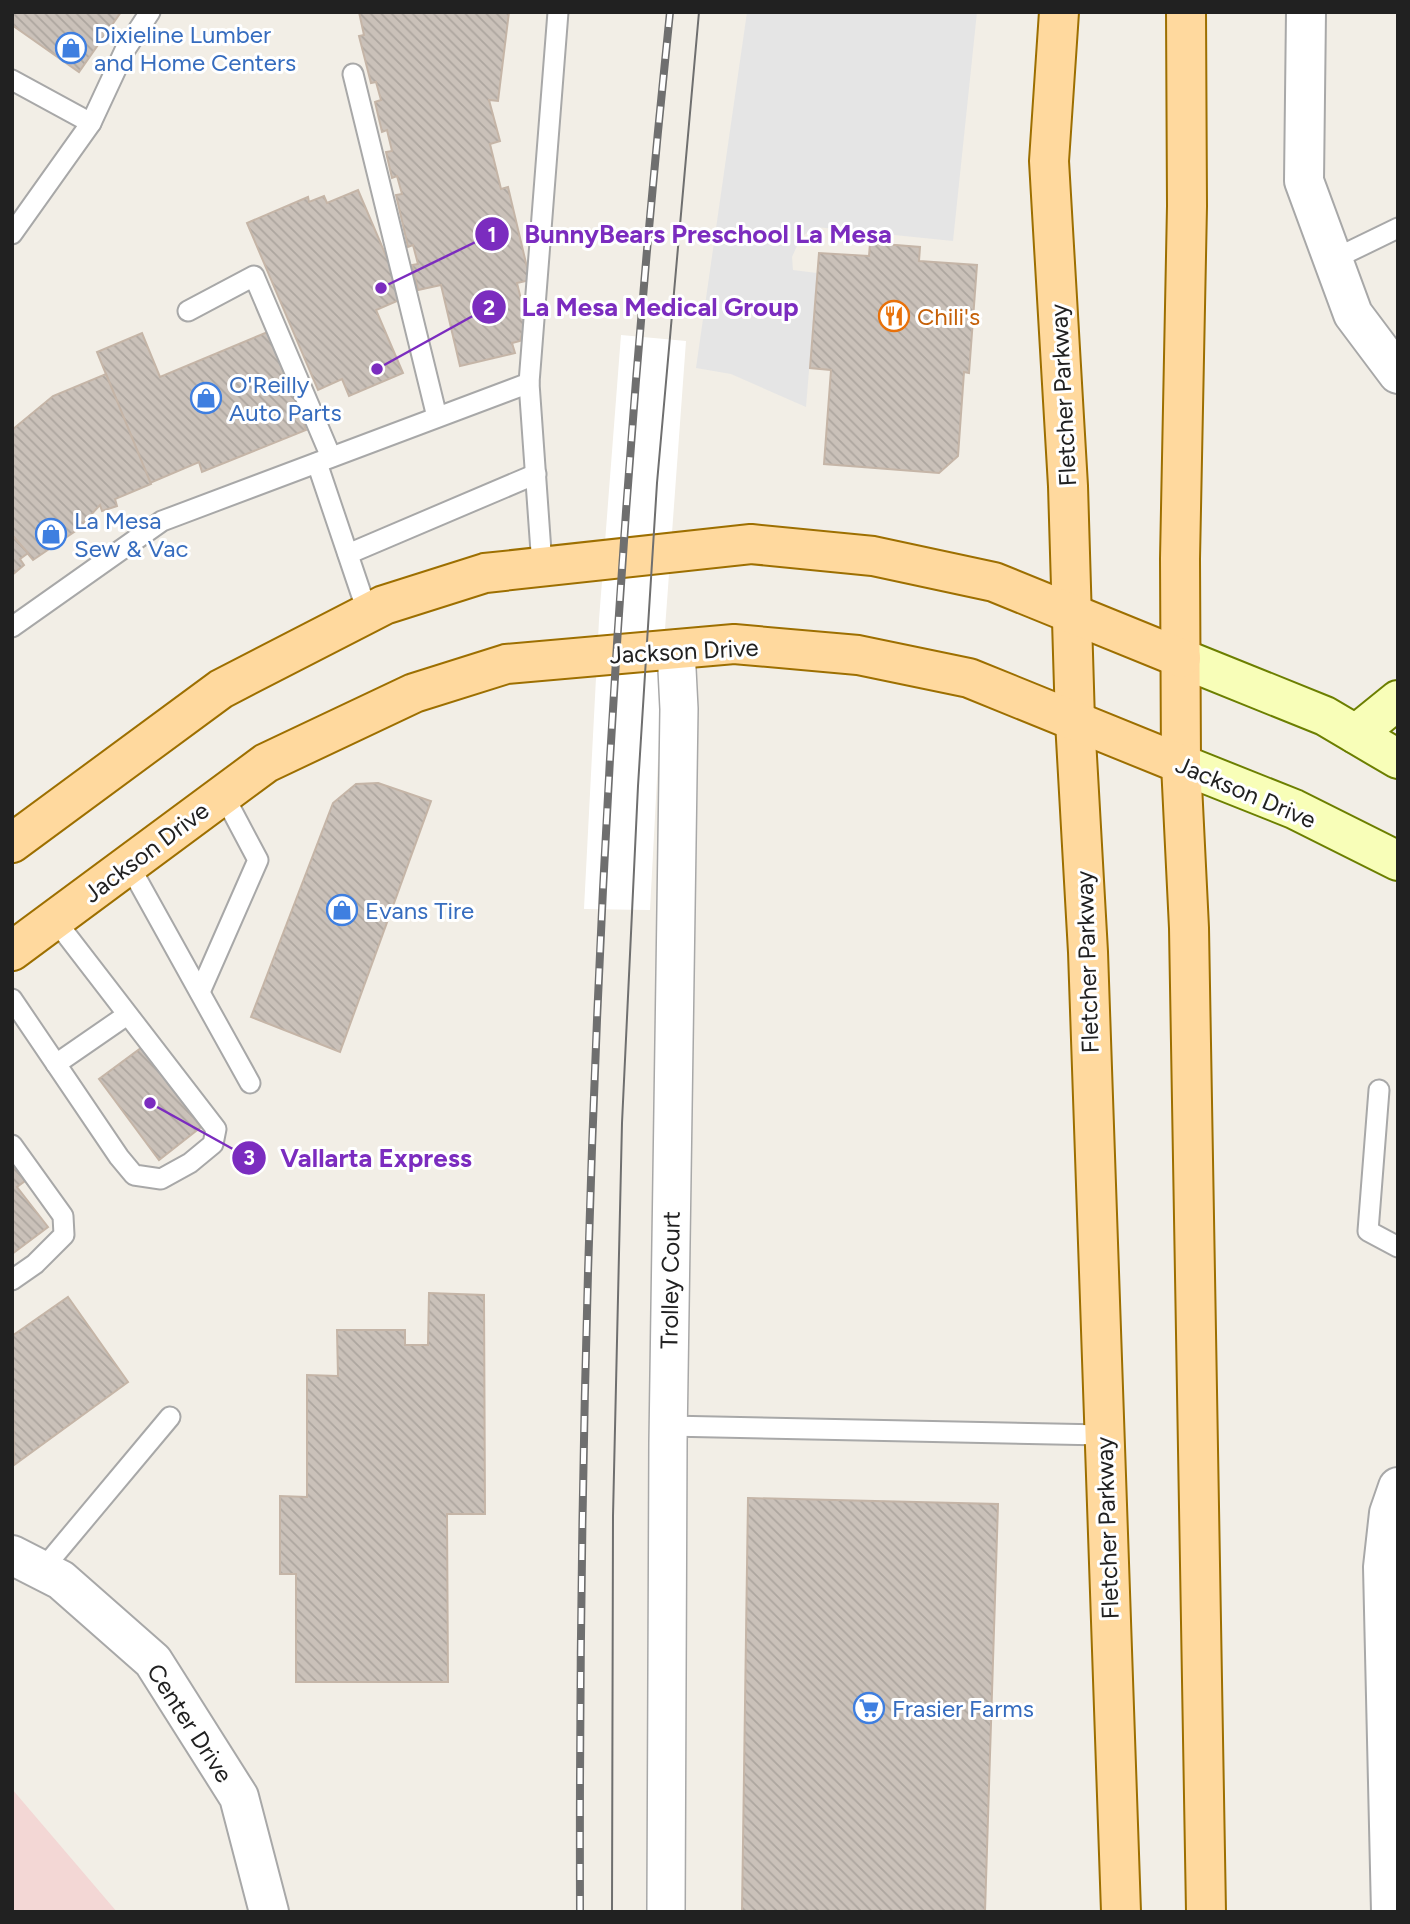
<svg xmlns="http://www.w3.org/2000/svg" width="1410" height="1924" viewBox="0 0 1410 1924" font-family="Figtree,sans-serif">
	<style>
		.commercial { fill: #f3d7d5 }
		.parking { fill: #e5e5e5 }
		.pier { fill: #fff }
		.building { fill: url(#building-back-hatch); stroke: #c5b5a7; stroke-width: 2 }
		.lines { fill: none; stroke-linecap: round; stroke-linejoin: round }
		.service-casing { stroke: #a8a8a8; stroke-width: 23 }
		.minor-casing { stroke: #a8a8a8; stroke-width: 40 }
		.tertiary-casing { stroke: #a8a8a8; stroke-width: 42 }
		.secondary-casing { stroke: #6c7f00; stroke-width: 42 }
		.primary-casing { stroke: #9d6f00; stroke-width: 42 }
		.service { stroke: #fff; stroke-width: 19 }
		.minor { stroke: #fff; stroke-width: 37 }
		.tertiary { stroke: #fff; stroke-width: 38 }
		.secondary { stroke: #f8feb8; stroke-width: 38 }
		.primary { stroke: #ffd99e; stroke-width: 38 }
		.tram { stroke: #6f6f6f; stroke-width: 2 }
		.rail-casing { stroke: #6f6f6f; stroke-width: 8 }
		.rail { stroke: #fff; stroke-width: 5; stroke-dasharray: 16; stroke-linecap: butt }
		.labels { text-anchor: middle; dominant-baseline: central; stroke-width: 6; stroke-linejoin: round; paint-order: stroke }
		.shop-label { font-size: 24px; fill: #366cbe; stroke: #fff; text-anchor: start }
		.food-label { font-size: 24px; fill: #c56008; stroke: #fff; text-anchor: start }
		.street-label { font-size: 24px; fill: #212121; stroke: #fff }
		.leader { fill: none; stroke: #7b2cbf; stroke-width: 2.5 }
		.callout-dot { fill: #7b2cbf; stroke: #fff; stroke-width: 2.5 }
		.mark-label { font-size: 21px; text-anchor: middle; font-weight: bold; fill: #fff }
		.callout-label { font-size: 26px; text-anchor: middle; font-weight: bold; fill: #7b2cbf; stroke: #fff; stroke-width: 6; stroke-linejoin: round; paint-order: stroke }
	</style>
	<defs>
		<pattern id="building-back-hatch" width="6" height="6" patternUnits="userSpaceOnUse" patternTransform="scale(1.75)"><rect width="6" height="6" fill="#cac1b9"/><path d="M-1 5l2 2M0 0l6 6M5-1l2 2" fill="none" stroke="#ada69f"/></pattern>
	</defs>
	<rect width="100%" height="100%" fill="#f2eee6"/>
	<path class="commercial" d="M12 1789 117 1912H12Z"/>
	<path class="parking" d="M747 12H977L953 241 816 227 801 237 792 257 793 270 817 273 806 407 731 374 696 368Z"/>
	<path class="pier" d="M621 335 686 341 665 629 650 910 584 909 599 620Z"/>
	<g class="building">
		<path d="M12 12H121L79 72 12 25Z"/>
		<path d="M359 12H509L498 101 489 100 500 141 490 144 501 189 508 187 530 280 517 283 526 320 520 341 512 343 515 353 460 366 441 285 418 290 412 265 418 264 413 245 408 247 396 195 402 194 397 176 392 178 386 152 392 151 387 130 382 132 375 102 381 100 376 82 371 83 359 36 364 35Z"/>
		<path d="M358 190 404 298 376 310 403 373 349 396 342 379 318 390 247 223 308 197 309 202 324 196 327 203Z"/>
		<path d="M870 243 920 247 919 261 977 265 969 373 964 372 958 456 939 473 824 464 831 370 810 368 819 253 869 256Z"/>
		<path d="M270 331 306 419 303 421 306 430 202 472 199 462 150 483 97 352 142 333 160 377Z"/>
		<path d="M106 374 151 484 115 499 117 506 102 511 100 505 77 530 33 560 12 535V430L53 396Z"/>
		<path d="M12 535 28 553 20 559 24 565 12 575Z"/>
		<path d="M378 783 431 801 340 1052 251 1017 333 803 356 784Z"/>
		<path d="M141 1048 201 1127 159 1160 99 1079Z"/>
		<path d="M12 1164 25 1181 17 1187 48 1227 12 1254Z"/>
		<path d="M429 1293 484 1295 485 1514H447L448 1682H296V1574H280V1496L307 1497V1375L338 1376 337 1330H405V1345H428Z"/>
		<path d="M68 1297 128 1382 14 1465 12 1336Z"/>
		<path d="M748 1498 998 1504 985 1912H742Z"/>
	</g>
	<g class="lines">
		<g class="service-casing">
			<g id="service">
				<path d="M353 74 437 417"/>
				<path d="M12 80 91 123 12 234"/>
				<path d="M91 123 125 50 150 12"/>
				<path d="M1332 260 1398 228"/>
				<path d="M188 311 254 276 331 457"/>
				<path d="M317 463 368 614"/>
				<path d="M348 554 536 474"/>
				<path d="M542 566 529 383 558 12"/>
				<path d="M12 627 162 521 529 383"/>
				<path d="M129 865 250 1083"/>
				<path d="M200 992 258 860 223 794"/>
				<path d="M12 999 119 1157 134 1175 161 1179 190 1163 213 1144 216 1129 55 920"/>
				<path d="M56 1064 127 1015"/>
				<path d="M1379 1090 1368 1231 1398 1247"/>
				<path d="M12 1145 63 1216 64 1235 35 1264 12 1280"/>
				<path d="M668 1426 1104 1435"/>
				<path d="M42 1570 170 1417"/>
			</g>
		</g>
		<g class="minor-casing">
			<path id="minor" d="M666 1912 668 1442 679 709 676 649"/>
		</g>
		<g class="tertiary-casing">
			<g id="tertiary">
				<path d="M1306 12 1304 181 1353 314 1398 374"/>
				<path d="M12 1555 61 1580 153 1661 239 1797 269 1912"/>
				<path d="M1391 1912 1383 1567 1389 1513 1398 1487"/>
			</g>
		</g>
		<g class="secondary-casing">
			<g id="secondary">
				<path d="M1181 658 1325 716 1398 759"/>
				<path d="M1356 734 1398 700"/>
				<path d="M1181 764 1294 809 1398 861"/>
			</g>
		</g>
		<g class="primary-casing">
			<g id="primary">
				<path d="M1059 12 1049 161 1068 486 1075 721 1088 952 1121 1912"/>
				<path d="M1186 12 1187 206 1180 559 1181 764 1189 928 1206 1912"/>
				<path d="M12 843 221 689 384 605 485 573 751 544 873 556 994 582 1181 658"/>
				<path d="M12 951 266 763 414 693 506 664 734 644 858 655 969 678 1181 764"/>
			</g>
		</g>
		<use href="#service" class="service"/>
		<use href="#minor" class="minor"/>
		<use href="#tertiary" class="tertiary"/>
		<use href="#secondary" class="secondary"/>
		<use href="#primary" class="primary"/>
		<path class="tram" d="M612 1912 613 1516 622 1123 638 786 657 483 699 12"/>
		<g class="rail-casing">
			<path id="rail" d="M580 1912C578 1278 604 643 670 12"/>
		</g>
		<use href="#rail" class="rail"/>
	</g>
	<defs>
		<g id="shop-ring" transform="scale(1.575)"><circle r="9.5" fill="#fff" stroke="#3f7fe0" stroke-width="1.5"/><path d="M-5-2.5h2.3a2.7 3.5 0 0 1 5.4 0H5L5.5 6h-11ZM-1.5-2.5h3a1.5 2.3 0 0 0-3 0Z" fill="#3f7fe0"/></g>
		<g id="restaurant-ring" transform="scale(1.575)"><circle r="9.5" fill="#fff" stroke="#e8710a" stroke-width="1.5"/><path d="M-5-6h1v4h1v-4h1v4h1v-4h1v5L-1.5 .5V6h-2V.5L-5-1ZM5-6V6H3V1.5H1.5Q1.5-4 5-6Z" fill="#e8710a"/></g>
		<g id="supermarket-ring" transform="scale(1.575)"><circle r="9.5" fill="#fff" stroke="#3f7fe0" stroke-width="1.5"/><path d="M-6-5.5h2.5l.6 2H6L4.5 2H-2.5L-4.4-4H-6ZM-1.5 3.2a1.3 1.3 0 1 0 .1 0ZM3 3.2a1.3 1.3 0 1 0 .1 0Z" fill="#3f7fe0"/></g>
	</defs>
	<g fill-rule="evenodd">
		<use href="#shop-ring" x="71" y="48"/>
		<use href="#restaurant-ring" x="894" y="316"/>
		<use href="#shop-ring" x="206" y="398"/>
		<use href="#shop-ring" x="51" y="534"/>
		<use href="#shop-ring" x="342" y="910"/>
		<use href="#supermarket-ring" x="869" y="1708"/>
	</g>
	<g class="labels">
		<g class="shop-label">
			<text x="94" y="34">Dixieline Lumber<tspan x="94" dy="28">and Home Centers</tspan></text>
			<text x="229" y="384">O'Reilly<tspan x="229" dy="28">Auto Parts</tspan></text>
			<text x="74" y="520">La Mesa<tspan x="74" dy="28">Sew &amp; Vac</tspan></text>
			<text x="365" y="910">Evans Tire</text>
			<text x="892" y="1708">Frasier Farms</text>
		</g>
		<g class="food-label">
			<text x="917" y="316">Chili's</text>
		</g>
		<g class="street-label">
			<text transform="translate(1063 395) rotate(-93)">Fletcher Parkway</text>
			<text transform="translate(684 651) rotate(-3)">Jackson Drive</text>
			<text transform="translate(1246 792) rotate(23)">Jackson Drive</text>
			<text transform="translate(146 852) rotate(-37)">Jackson Drive</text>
			<text transform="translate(1087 962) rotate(-92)">Fletcher Parkway</text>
			<text transform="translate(670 1280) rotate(-89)">Trolley Court</text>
			<text transform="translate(1107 1528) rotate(-92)">Fletcher Parkway</text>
			<text transform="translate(190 1723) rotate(57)">Center Drive</text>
		</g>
	</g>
	<path class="leader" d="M381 288L492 234M377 369L489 307M150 1103L249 1158"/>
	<g class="callout-dot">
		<circle cx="381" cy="288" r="7"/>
		<circle cx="377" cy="369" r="7"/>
		<circle cx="150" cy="1103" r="7"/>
		<circle cx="492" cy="234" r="18"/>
		<circle cx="489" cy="307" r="18"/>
		<circle cx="249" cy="1158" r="18"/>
	</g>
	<g class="mark-label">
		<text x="492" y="242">1</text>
		<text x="489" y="315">2</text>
		<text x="249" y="1165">3</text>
	</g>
	<g class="callout-label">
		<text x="708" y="243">BunnyBears Preschool La Mesa</text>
		<text x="660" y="316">La Mesa Medical Group</text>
		<text x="376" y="1167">Vallarta Express</text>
	</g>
	<rect width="1410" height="1924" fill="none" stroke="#212121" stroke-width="28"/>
</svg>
